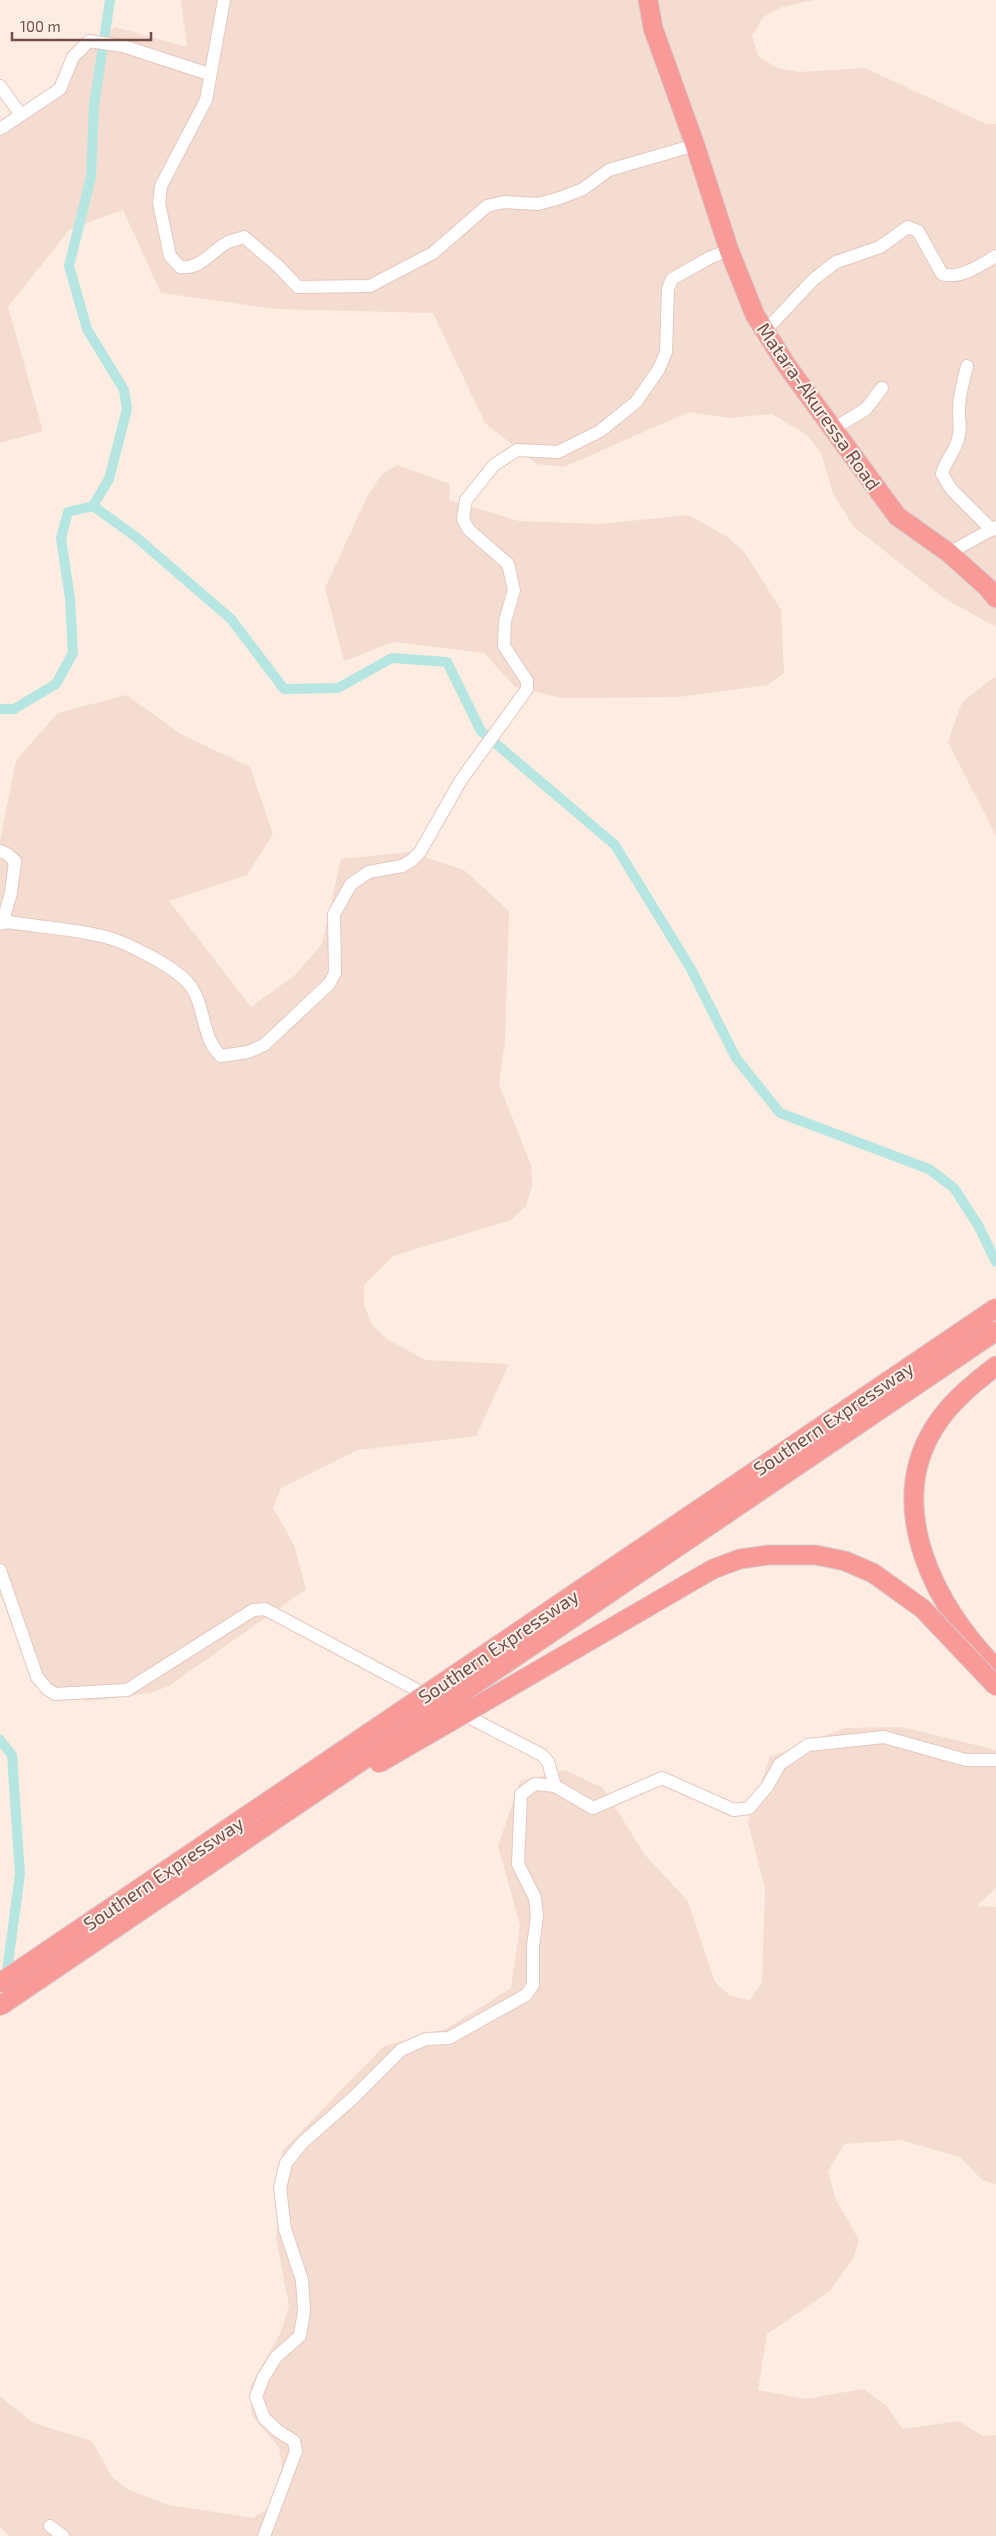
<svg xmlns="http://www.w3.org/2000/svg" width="996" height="2536" viewBox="0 0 996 2536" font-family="'Exo 2',sans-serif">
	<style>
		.residential { fill: #f4dcd0 }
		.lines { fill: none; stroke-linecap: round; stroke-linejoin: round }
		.canal { stroke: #b6e6e2; stroke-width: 10 }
		.minor-casing { stroke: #e3c8c0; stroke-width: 14 }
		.highway-casing { stroke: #d8cdcc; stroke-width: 21 }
		.minor { stroke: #fff; stroke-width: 12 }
		.highway { stroke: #f89a97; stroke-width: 19 }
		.highway-bridge-casing { stroke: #d8cdcc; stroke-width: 21; stroke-linecap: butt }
		.highway-bridge { stroke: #f89a97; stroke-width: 19 }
		.labels { text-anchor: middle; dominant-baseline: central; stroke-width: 4; stroke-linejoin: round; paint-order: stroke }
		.street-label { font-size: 19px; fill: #744d48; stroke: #fff1e8 }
	</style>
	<rect width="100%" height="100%" fill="#fdece1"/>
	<g class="residential">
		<path d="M181 0H814L782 7 763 17 752 36 758 56 777 68 799 72 865 68 986 124H996V627L944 598 854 527 833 494 821 453 807 435 772 414 729 418 689 412 564 467 537 464 485 423 433 313 276 309 161 293 123 210 70 229 8 307 43 431 0 443V133L64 93 84 46 115 27 187 47Z"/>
		<path d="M397 465 450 484 449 500 519 521 600 524 689 515 729 538 745 553 781 610 784 673 767 685 679 697 562 698 515 687 484 653 393 642 344 661 325 588 367 497 381 475Z"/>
		<path d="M996 676V836L948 742 962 702Z"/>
		<path d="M126 695 181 734 250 767 273 834 247 875 169 901 251 1007 295 975 322 944 341 859 410 852 464 870 509 911 505 1040 499 1084 531 1165 532 1186 526 1206 511 1220 393 1256 364 1285V1305L372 1325 388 1340 426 1360 509 1364 476 1436 358 1450 281 1488 273 1508 294 1545 306 1589 169 1686 150 1693 88 1701 42 1683 0 1595V841L16 760 58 713Z"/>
		<path d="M902 1727 996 1750V1888L977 1906 996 1907V2184L982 2180 960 2157 901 2140 844 2144 828 2172 836 2200 859 2240 854 2257 830 2291 767 2334 758 2390 805 2399 863 2389 886 2405 903 2429 959 2421 983 2436 996 2435V2536H9L0 2527V2396L33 2423 92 2441 112 2477 129 2490 169 2505 253 2518 270 2507 282 2467 279 2447 252 2416 250 2387 281 2332 289 2305 276 2239 282 2151 384 2046 446 2029 511 1988 520 1925 498 1846 520 1781 565 1770 603 1788 645 1855 688 1901 715 1982 731 1996 750 2000 762 1982 765 1889 748 1822 770 1757 845 1728Z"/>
	</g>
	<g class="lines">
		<g class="canal">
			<path d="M93 506 109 479 127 409 124 390 87 329 69 266 91 177 94 106 110 0"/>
			<path d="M0 709H14L56 684 73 653 70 599 61 538 68 512 93 506 136 537 231 619 284 689 338 688 392 658 447 662 481 731 615 845 691 969 736 1058 780 1113 929 1169 954 1188 978 1225 996 1262"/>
			<path d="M0 1740 12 1755 20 1874 6 1979"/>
		</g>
		<g class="minor-casing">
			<g id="minor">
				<path d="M224 0 206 100 161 186 159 203 170 256 180 267C201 270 211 251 228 242 233 240 239 239 244 237L278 266 298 287 370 286 433 253 487 206 504 202 538 204 560 198 583 189 609 170 695 145"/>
				<path d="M0 86 21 115"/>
				<path d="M0 129 60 89 73 57 89 41 123 46 209 74"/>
				<path d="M765 331 814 279 836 262 880 247 908 227 918 231 942 274C959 280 981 265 996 256"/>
				<path d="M967 366C964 380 959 394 959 409 958 421 962 425 958 439 955 452 945 461 942 474L951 489 992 530"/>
				<path d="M833 429 866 409 882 388"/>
				<path d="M949 553 996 527"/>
				<path d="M0 851 7 854 15 861 11 893 4 917 8 922"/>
				<path d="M0 924 8 922C38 927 77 929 106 937 128 943 175 967 189 984 206 1005 201 1038 221 1056L248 1052 264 1045 329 984 335 973 334 914 351 884 369 872 402 866 411 861 420 852 461 780 527 689V681L504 646 505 621 514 590 508 564 469 530 463 519 466 500 494 465 517 450 558 452 600 431 636 402 659 369 666 352 668 289 672 279 709 258 729 250"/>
				<path d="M0 1570 37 1677 47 1689 55 1694 127 1690 253 1610 265 1609 430 1697"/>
				<path d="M459 1712 542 1755 548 1762 555 1786"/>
				<path d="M50 2526 63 2536"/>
				<path d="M264 2536 296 2451 294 2441 278 2431 264 2418 256 2397 263 2378 276 2357 300 2336 304 2311 302 2280 285 2229 280 2188 286 2163 302 2143 353 2098 401 2050 426 2039 449 2038 526 1995 533 1985V1947L537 1915 535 1898 518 1864 521 1794 535 1784 555 1786 593 1808 662 1778 734 1810 749 1808 767 1787 780 1764 808 1745 884 1737 966 1760H996"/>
			</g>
		</g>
		<g class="highway-casing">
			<g id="highway">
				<path d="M648 0 653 28 695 145 729 250 755 315 787 366 897 516 949 553 988 588 996 598"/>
				<path d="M996 1366C974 1383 949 1403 934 1428 884 1509 936 1608 996 1668"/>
			</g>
		</g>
		<use href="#minor" class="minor"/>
		<use href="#highway" class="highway"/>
		<g class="highway-bridge-casing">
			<g id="highway-bridge">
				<path d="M379 1763 713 1569 740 1559 768 1555H816L845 1561 873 1573 923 1609 996 1686"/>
				<path d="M0 1983 996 1308"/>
				<path d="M0 2006 996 1331"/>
			</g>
		</g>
		<use href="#highway-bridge" class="highway-bridge"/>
	</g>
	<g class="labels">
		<g class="street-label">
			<text transform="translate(819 406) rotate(55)">Matara-Akuressa Road</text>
			<text transform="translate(833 1418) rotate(-34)">Southern Expressway</text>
			<text transform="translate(498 1646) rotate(-34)">Southern Expressway</text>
			<text transform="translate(163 1873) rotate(-34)">Southern Expressway</text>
		</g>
	</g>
	<path d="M12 32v8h139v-8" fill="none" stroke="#744d48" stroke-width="2.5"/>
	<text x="20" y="32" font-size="15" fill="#744d48" stroke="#fff1e8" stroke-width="4" paint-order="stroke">100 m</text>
</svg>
